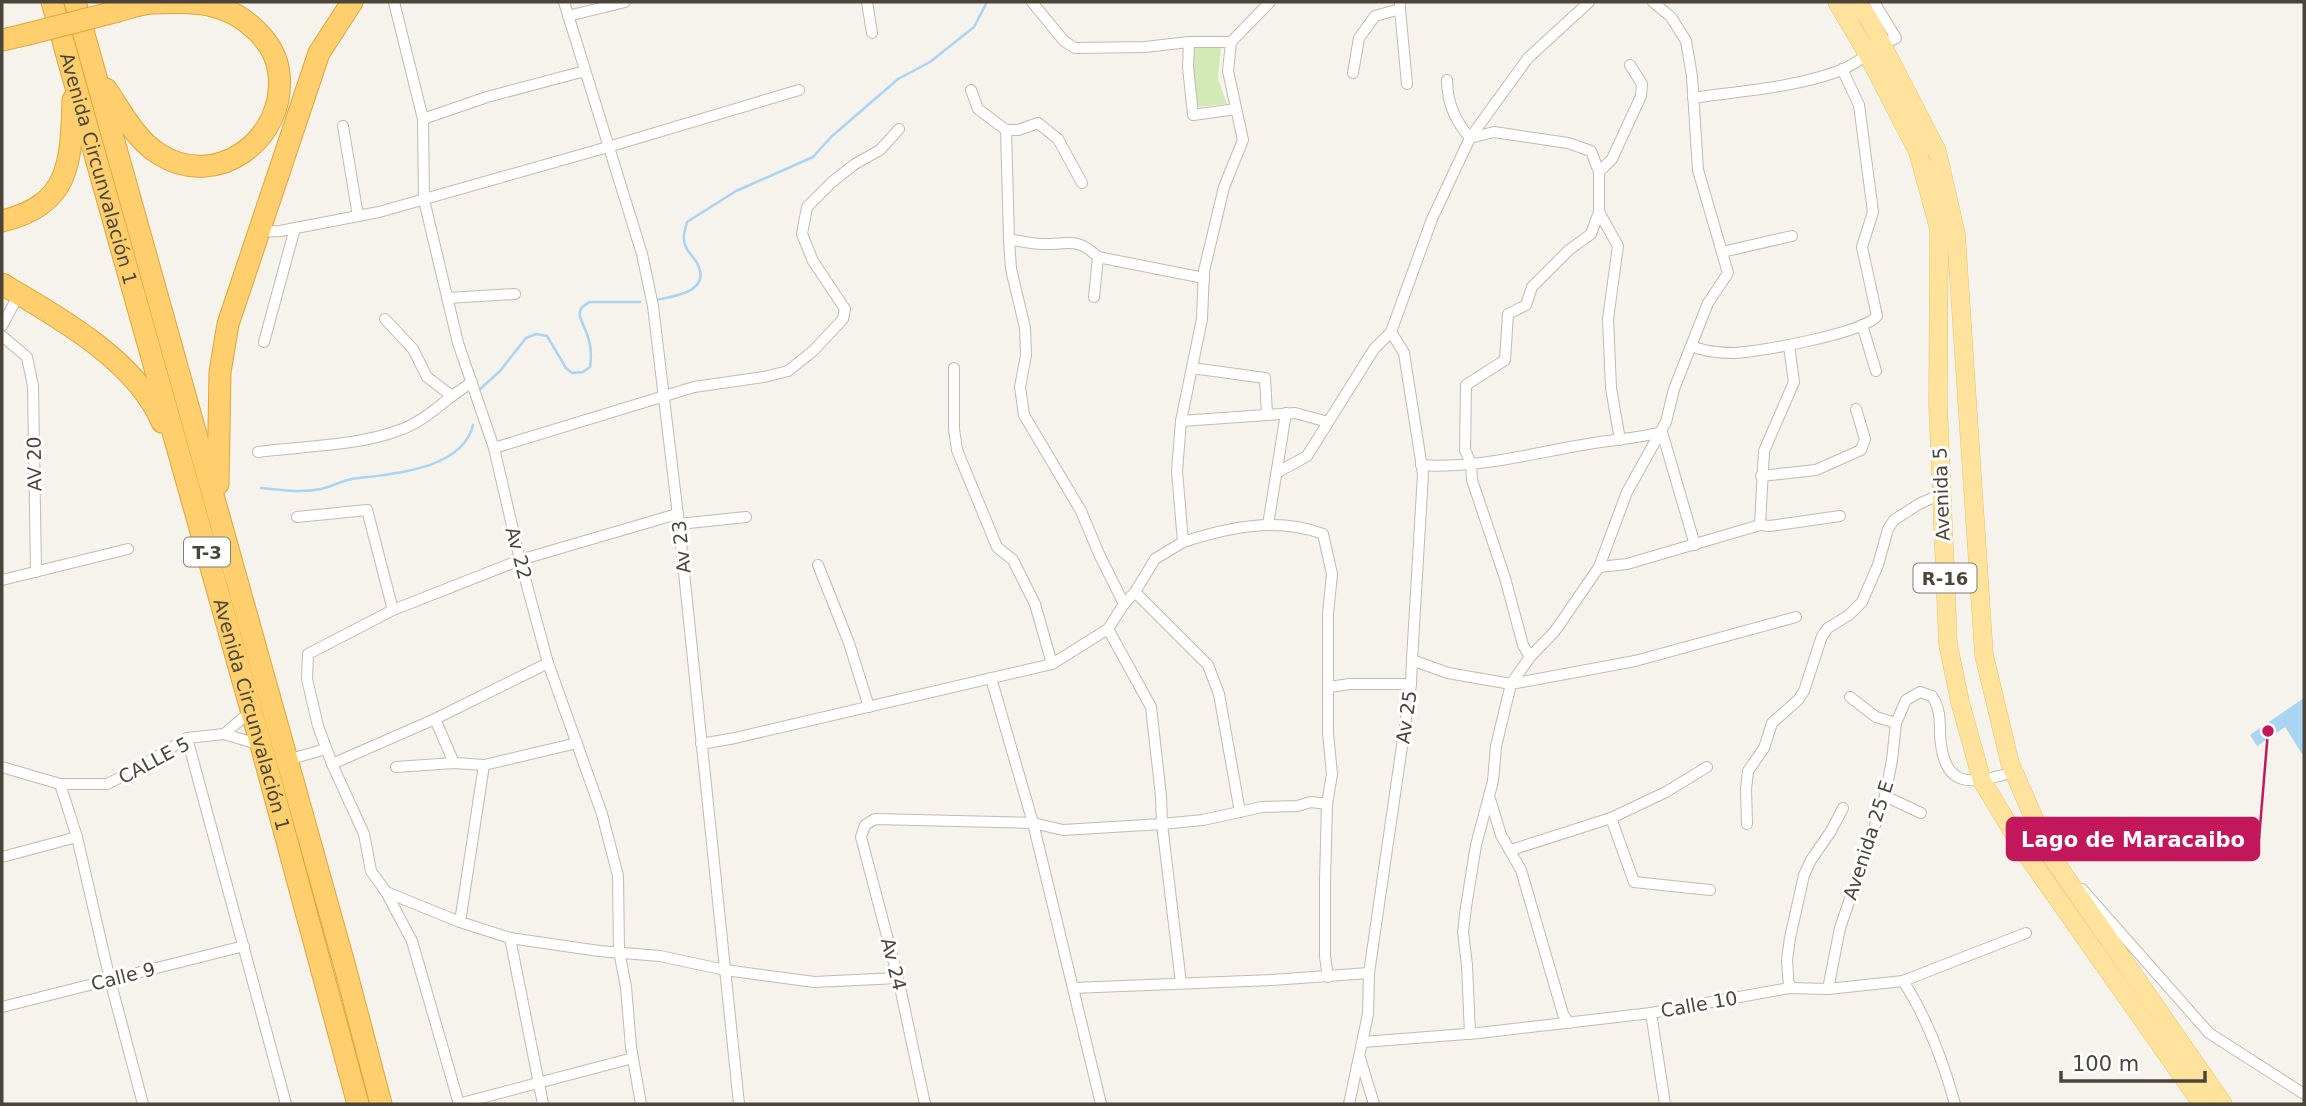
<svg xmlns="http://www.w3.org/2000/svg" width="2306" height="1106" viewBox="0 0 2306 1106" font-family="'DejaVu Sans',sans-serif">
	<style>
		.green { fill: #d2eab5 }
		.water { fill: #a9d4f2 }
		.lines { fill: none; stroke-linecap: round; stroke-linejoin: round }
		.stream { stroke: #a9d4f2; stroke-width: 2.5 }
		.street-casing { stroke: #c2bbae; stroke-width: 12 }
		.primary-casing { stroke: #e6c16a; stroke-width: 19 }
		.highway-casing { stroke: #e0a43c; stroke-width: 23 }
		.street { stroke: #fff; stroke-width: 10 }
		.primary { stroke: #ffe39c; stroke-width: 18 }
		.highway { stroke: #ffcf6e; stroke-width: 21 }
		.highway-bridge-casing { stroke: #e0a43c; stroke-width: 23; stroke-linecap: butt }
		.highway-bridge { stroke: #ffcf6e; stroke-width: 21 }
		.labels { text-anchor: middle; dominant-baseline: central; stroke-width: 6; stroke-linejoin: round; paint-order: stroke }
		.shield { fill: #fff; stroke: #817c74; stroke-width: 2 }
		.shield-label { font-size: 18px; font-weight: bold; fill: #4b4439 }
		.street-label { font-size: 19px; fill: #4b4439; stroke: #fff }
		.leader { fill: none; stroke: #c2185b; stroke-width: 2.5 }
		.callout-dot { fill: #c2185b; stroke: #fff; stroke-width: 2.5 }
		.callout { fill: #c2185b; stroke: #c2185b; stroke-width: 2.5 }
		.callout-label { font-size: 21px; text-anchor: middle; font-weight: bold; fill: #fff }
	</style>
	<rect width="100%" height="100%" fill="#f6f3ec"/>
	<path class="green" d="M1192 46H1221L1218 79 1227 104 1197 107 1191 68Z"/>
	<path class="water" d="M2304 698V757L2285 727 2257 746 2250 735Z"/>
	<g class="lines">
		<g class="stream">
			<path d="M656 300C675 296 712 292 697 263 693 255 684 250 684 239 683 234 686 227 687 222L736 191 813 157 831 137 898 79 930 62 974 27 987 2"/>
			<path d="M477 392 500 371 526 338 536 334 547 336 566 368 572 373 583 372 590 367C592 355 591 345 587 334 582 320 572 310 590 302H640"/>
			<path d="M261 488C281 490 301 493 321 489 331 487 341 481 352 479 389 474 462 471 473 425"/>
		</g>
		<g class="street-casing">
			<g id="street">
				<path d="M394 2 423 119 424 200 458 343 494 448 520 560 548 663 602 814 618 876 619 951 626 987 631 1047 641 1104"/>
				<path d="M564 2 642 254 653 306 679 524 739 1104"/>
				<path d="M867 2 872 33"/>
				<path d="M1032 2 1064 41 1075 48 1145 47 1189 42H1231L1270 2"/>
				<path d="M1400 9 1407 84"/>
				<path d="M568 16 625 2"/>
				<path d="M1189 42 1188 67 1193 115 1236 109"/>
				<path d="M1353 73 1359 38 1375 16 1400 9V2"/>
				<path d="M1447 80C1447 102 1455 121 1470 138L1494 132 1568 143 1591 151 1599 172V212L1591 234 1569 250 1532 287 1526 305 1508 314 1505 360 1466 385 1465 450 1471 464 1472 480 1505 578 1523 645 1530 657"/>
				<path d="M971 90 978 109 1006 130H1018L1038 123 1058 139 1082 183"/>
				<path d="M1693 98C1741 91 1792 88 1839 71 1859 63 1876 47 1896 38L1874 2"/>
				<path d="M423 119 487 97 585 71"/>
				<path d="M343 126 358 216"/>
				<path d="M1006 130 1009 239 1011 269 1025 328 1026 355 1020 387 1024 415 1081 511 1099 554 1124 604"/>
				<path d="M1599 172 1612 159 1641 96 1642 84 1630 65"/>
				<path d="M1599 212 1618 246 1608 319 1611 388 1620 440"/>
				<path d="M259 232 280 231 379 212 608 147 799 90"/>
				<path d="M1009 239C1019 241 1031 244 1042 244 1068 245 1076 236 1098 257"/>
				<path d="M1722 252 1792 236"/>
				<path d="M1094 297 1098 257 1204 278"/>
				<path d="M447 298 515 294"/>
				<path d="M385 319 413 349 427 377 452 396 472 382"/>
				<path d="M1862 325 1876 371"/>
				<path d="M2 326 19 294"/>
				<path d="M2 336 27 357 33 386 36 572"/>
				<path d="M264 342 295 228"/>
				<path d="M1692 346C1705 352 1720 353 1735 353 1759 352 1864 333 1877 316L1862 247 1873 212 1867 166 1859 105 1842 69"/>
				<path d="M954 368V429L957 450 997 547 1013 560 1035 604 1052 664"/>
				<path d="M1192 368 1265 378 1267 414"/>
				<path d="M1181 421 1295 413 1328 422"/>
				<path d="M494 448 694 387 764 377 788 371 813 351 843 319 845 309 813 261 802 234 807 207 832 182 855 164 880 150 899 129"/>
				<path d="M258 452C302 446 356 446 397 431 417 425 436 409 452 396"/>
				<path d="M1421 465C1475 469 1529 454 1582 445 1609 440 1635 439 1662 432L1695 545"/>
				<path d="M1278 472 1307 456 1374 349 1391 332 1432 219 1470 138 1528 58 1589 2"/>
				<path d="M1761 476 1816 470 1861 450 1865 439 1856 409"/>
				<path d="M677 514 520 560 393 610 308 654 307 679 318 726 332 764 364 834 371 871 386 892 460 922 510 938 599 951 660 956 725 970 814 982 898 978"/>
				<path d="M297 517 367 510 393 610"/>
				<path d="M679 524 746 517"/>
				<path d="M1268 525 1286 413"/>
				<path d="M1760 525 1764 451 1794 382 1789 346"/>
				<path d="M1183 542C1229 527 1277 517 1323 534L1332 574 1328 614V733L1332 774 1327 804 1325 881V957L1328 977"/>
				<path d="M818 565 849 643 869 707"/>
				<path d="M1599 567 1627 564 1760 525 1770 526 1840 516"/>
				<path d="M2 580 128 549"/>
				<path d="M1135 592 1208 665 1219 694 1240 812"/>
				<path d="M1108 629 1151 707 1161 796 1162 824 1181 983"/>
				<path d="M1412 660 1448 673 1511 684 1635 661 1796 617"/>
				<path d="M991 678 1033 823 1101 1104"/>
				<path d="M1329 687 1350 684H1411"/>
				<path d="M1850 697 1876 717 1896 723"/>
				<path d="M435 719 454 763"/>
				<path d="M224 734 251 711"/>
				<path d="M187 738 286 1104"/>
				<path d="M701 744 735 738 1052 664 1108 629 1124 604 1135 592 1155 559 1183 542 1177 471 1181 421 1202 319 1204 271 1224 187 1243 140 1228 71 1231 42"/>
				<path d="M287 760 326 749"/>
				<path d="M332 764 435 719 548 663"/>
				<path d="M2 767 60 784H107L137 769 187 738 224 734 261 745"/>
				<path d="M396 767 454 763 484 765 577 743"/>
				<path d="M60 784 77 837 110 980 143 1104"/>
				<path d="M1489 796 1501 835 1521 870 1563 1014 1569 1023"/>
				<path d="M1885 796 1921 813"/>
				<path d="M1611 818 1634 882 1710 890"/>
				<path d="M1747 824 1746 789 1748 771 1764 748 1772 723 1798 700 1804 691 1822 636 1828 628 1849 615 1862 602 1878 565 1888 529 1894 520 1919 504 1941 494"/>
				<path d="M1511 850 1611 818 1666 792 1707 767"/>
				<path d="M2 857 77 837"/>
				<path d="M2082 889 2209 1033 2304 1094"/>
				<path d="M386 892 412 941 459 1104"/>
				<path d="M460 922 484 765"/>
				<path d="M510 938 543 1104"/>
				<path d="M1903 981C1928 1019 1943 1061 1955 1104"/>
				<path d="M1073 988 1272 980 1369 973"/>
				<path d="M1789 988 1787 960 1790 938 1804 875 1811 860 1831 831 1843 808"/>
				<path d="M1828 989 1840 928 1885 796 1892 760 1896 723 1906 700 1920 692 1932 696C1940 708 1940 720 1940 734 1943 791 1971 784 2014 772"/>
				<path d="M2 1007 244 946"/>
				<path d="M1651 1013 1665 1104"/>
				<path d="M1470 1034 1467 965 1463 932 1466 907 1476 845 1493 781 1496 746 1511 684 1530 657 1555 631 1599 567 1627 492 1666 422 1674 389 1708 303 1728 273 1698 170 1692 76 1686 41 1671 17 1653 2"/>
				<path d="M1363 1042 1479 1033 1651 1013 1789 988 1828 989 1903 981 2026 933"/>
				<path d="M1360 1058 1374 1104"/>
				<path d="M458 1104 633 1058"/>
				<path d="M925 1104 898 978 861 837 865 825 875 819 1033 823 1063 830 1162 824 1203 820 1262 807 1297 806 1311 802 1327 804"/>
				<path d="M1349 1104 1368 1014 1369 973 1411 684 1412 660 1423 474 1404 353 1391 332"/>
			</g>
		</g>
		<g class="primary-casing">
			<g id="primary">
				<path d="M1837 2 1867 53 1918 152 1939 229 1938 404 1948 644 1960 702 1982 781 2027 855 2202 1104"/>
				<path d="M1856 2 1870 21 1937 151 1956 234 1984 655 2010 763 2049 853 2223 1104"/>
			</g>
		</g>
		<g class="highway-casing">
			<g id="highway">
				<path id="s1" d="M52 2 261 745 358 1104"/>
				<path d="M75 2 345 967 381 1104"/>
				<path d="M2 40 24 35"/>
				<path d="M106 89C121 111 136 140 159 154 217 191 286 139 279 74 276 41 243 13 213 6 197 2 170 2 154 3 142 3 130 8 118 11"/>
				<path d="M2 221C71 205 71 161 73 100"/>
				<path d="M2 284C58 317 136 360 162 422"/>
				<path d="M218 484 220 372 228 324 319 53 352 2"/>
			</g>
		</g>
		<use href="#street" class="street"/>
		<use href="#primary" class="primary"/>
		<use href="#highway" class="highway"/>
		<g class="highway-bridge-casing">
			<path id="highway-bridge" d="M24 35 118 11"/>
		</g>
		<use href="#highway-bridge" class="highway-bridge"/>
	</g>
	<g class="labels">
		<g class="shield">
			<rect x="184" y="537.5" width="46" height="29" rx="5"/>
			<rect x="1913.5" y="563.5" width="63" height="29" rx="5"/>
		</g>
		<g class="shield-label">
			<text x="207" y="552">T-3</text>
			<text x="1945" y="578">R-16</text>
		</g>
		<g class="street-label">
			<text stroke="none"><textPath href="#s1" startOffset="173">Avenida Circunvalación 1</textPath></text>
			<text transform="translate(34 464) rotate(-91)">AV 20</text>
			<text transform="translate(1941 494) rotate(-92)">Avenida 5</text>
			<text transform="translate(681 547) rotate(-96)">Av 23</text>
			<text transform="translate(519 553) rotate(75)">Av 22</text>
			<text stroke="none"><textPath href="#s1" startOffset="740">Avenida Circunvalación 1</textPath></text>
			<text transform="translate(1406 717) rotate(-82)">Av 25</text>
			<text transform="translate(154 760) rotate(-28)">CALLE 5</text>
			<text transform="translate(1868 840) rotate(-72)">Avenida 25 E</text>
			<text transform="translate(894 964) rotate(76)">Av 24</text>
			<text transform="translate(123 976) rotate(-14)">Calle 9</text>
			<text transform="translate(1699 1004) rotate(-10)">Calle 10</text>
		</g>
	</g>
	<path class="leader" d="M2268 731L2259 839"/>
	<circle class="callout-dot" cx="2268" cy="731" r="7"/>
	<rect class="callout" x="2007" y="818" width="252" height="42" rx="7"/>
	<g class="callout-label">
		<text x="2133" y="847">Lago de Maracaibo</text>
	</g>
	<rect width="2306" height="1106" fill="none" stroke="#4b4439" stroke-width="7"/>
	<path d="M2061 1071v10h144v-10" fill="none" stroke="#4b4439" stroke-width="3.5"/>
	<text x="2072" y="1071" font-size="21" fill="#4b4439" stroke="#ffffff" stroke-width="5" paint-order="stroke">100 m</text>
</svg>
